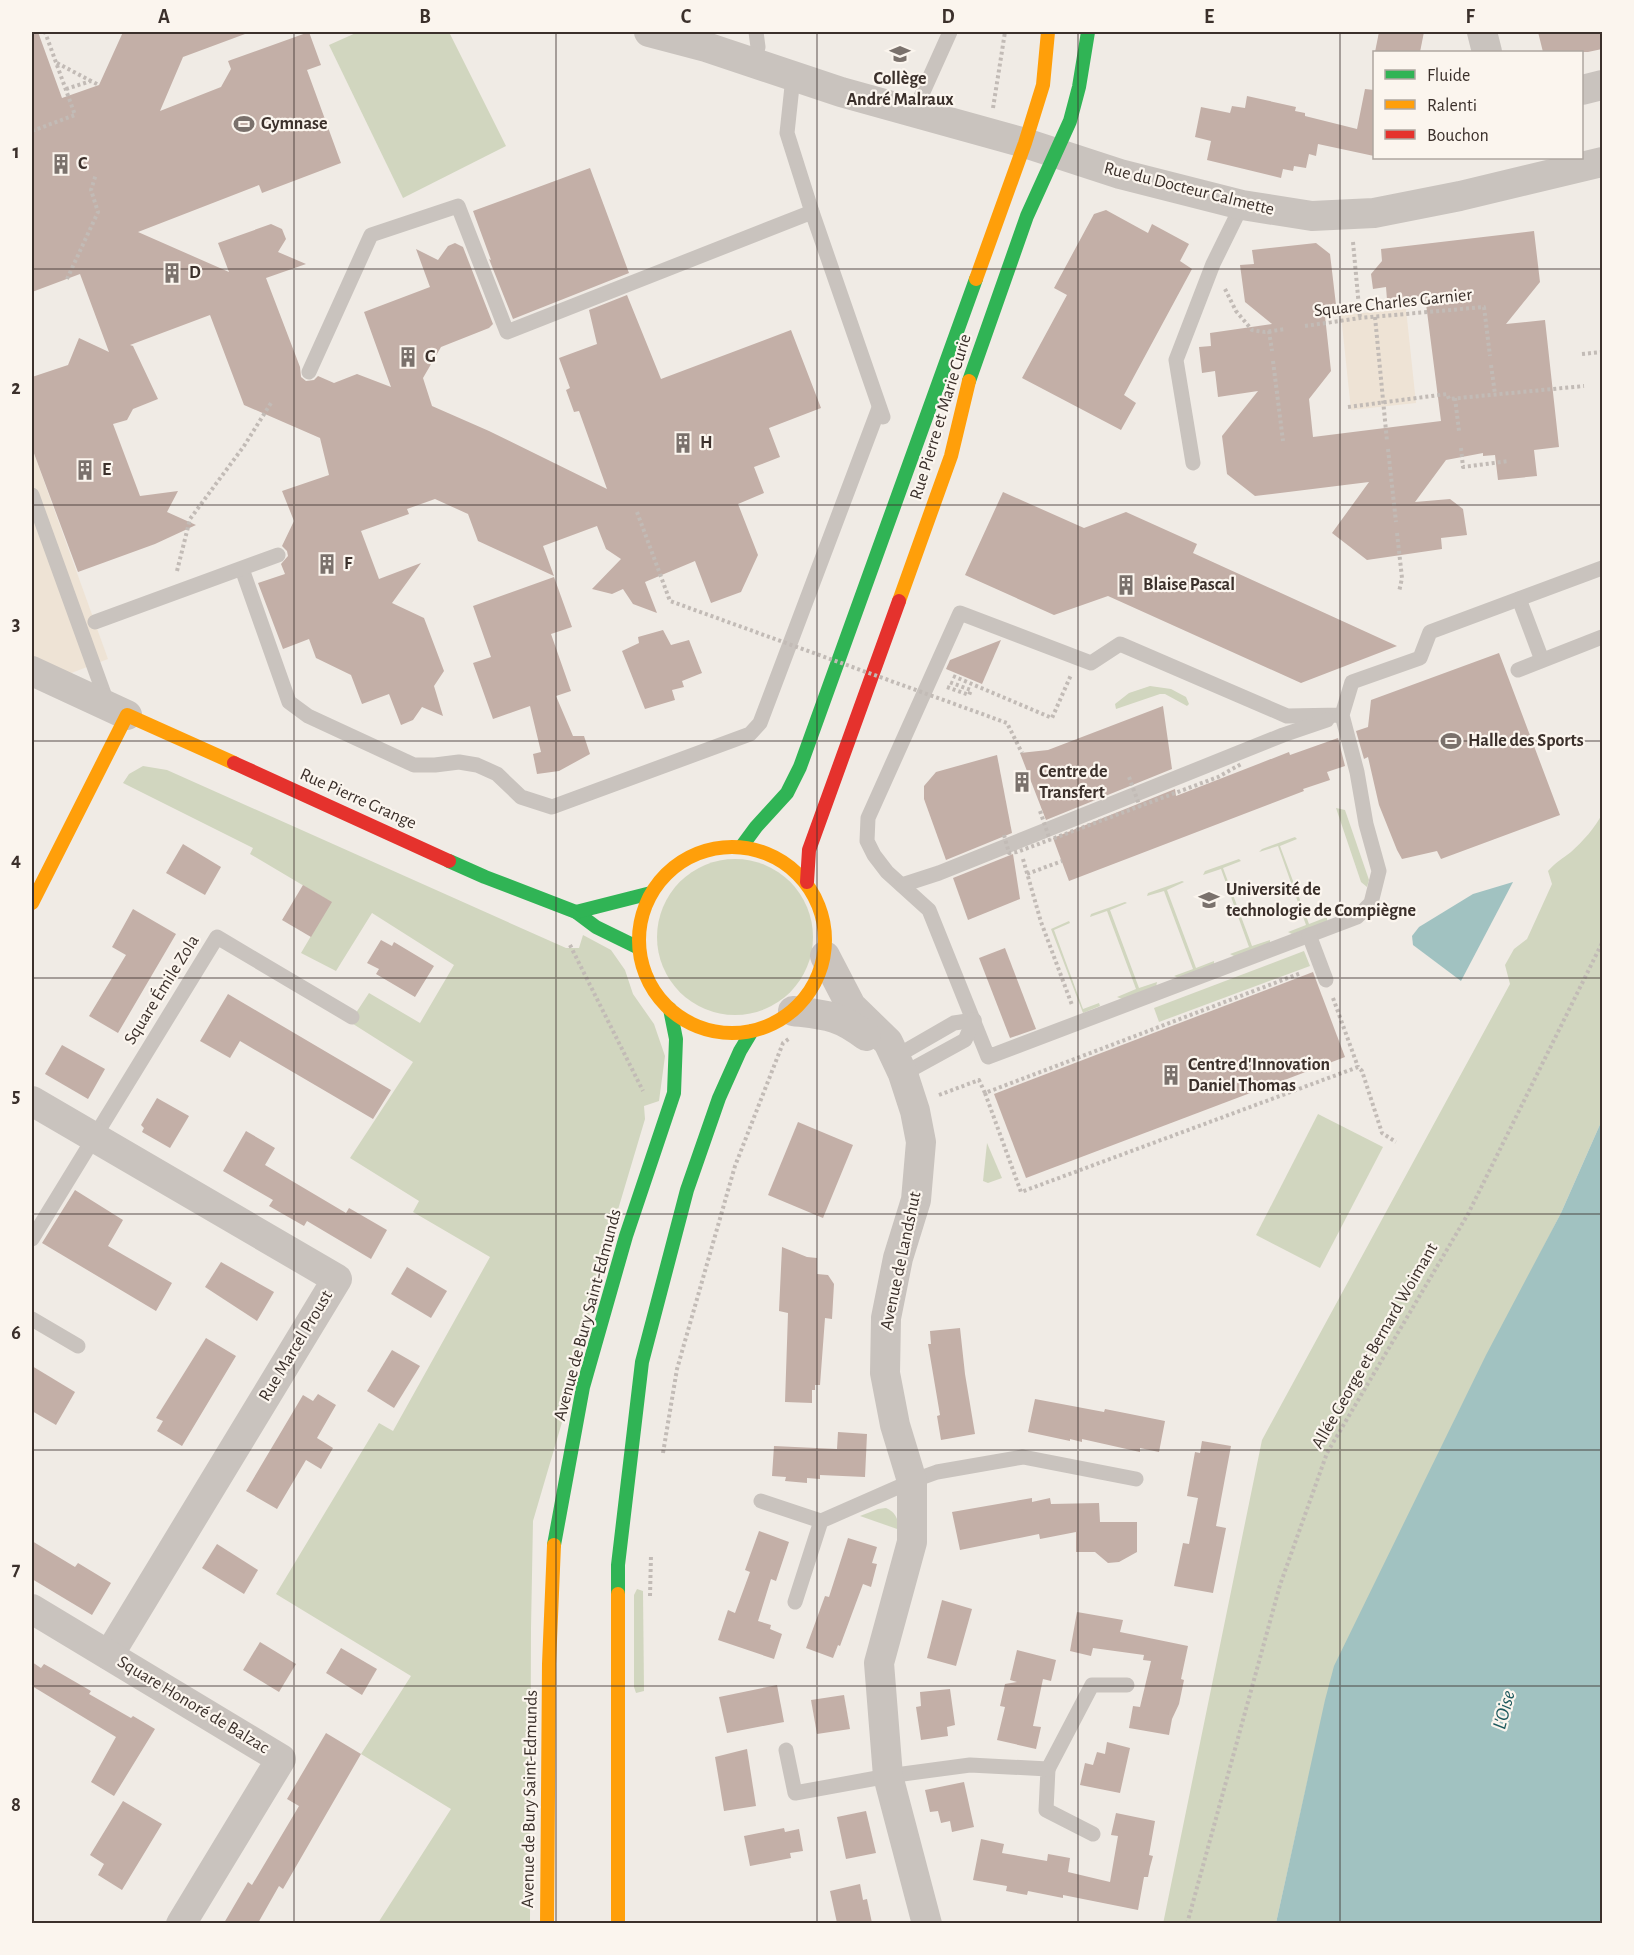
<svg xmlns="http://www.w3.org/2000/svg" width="1634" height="1955" viewBox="0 0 1634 1955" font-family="'Alegreya Sans',sans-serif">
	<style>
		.green { fill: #d1d6bf }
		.plaza { fill: #eee3d5 }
		.water { fill: #a1c2c1 }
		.building { fill: #c3afa7 }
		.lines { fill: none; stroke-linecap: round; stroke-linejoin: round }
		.path { stroke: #c2bbb6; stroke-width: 4; stroke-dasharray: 3 3; stroke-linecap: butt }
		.lane { stroke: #c9c3be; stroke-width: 15 }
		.street { stroke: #c9c3be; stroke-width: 30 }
		.fast { stroke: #30b455; stroke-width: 14 }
		.slow { stroke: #ff9f0a; stroke-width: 14 }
		.jam { stroke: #e5322d; stroke-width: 14 }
		.path-bridge { stroke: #c2bbb6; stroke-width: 4; stroke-dasharray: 3 3; stroke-linecap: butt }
		.grid { fill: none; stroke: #3b302b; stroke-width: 1.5; stroke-opacity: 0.55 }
		.labels { text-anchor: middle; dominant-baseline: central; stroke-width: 4.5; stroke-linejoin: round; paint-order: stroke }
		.poi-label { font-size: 18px; font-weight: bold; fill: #3b302b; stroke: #fbf5ee; text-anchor: start }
		.street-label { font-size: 18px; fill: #3b302b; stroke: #fbf5ee }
		.water-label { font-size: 20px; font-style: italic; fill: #1f5a5e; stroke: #fbf5ee }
		.neatline { fill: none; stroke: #3b302b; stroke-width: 2 }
		.grid-label { font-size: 20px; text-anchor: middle; font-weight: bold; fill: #3b302b }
	</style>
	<rect width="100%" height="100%" fill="#f0ebe5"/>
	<g class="green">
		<path d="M358 32H449L506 146 403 198 329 45Z"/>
		<path d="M1150 686 1171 689 1186 697 1189 704 1187 706 1165 694H1160L1116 709 1115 704 1129 693Z"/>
		<path d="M143 766 167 770 566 948H579L583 935 611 950 625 970 633 994 654 1024 665 1056 659 1101 644 1106 645 1119 603 1260 570 1395 533 1521 531 1629 530 1923H378L451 1809 361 1754 411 1676 276 1594 379 1423 393 1431 490 1257 413 1212 419 1201 350 1158 413 1062 350 1022 369 993 420 1023 454 965 372 913 336 971 301 953 331 902 250 854 253 848 123 783 129 774Z"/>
		<path d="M1336 808 1345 810 1369 880 1367 887 1361 882Z"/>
		<path d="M1602 814V1120L1561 1213 1455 1419 1308 1779 1276 1923 1163 1924 1262 1440 1510 984 1505 965 1514 949 1527 939 1552 884 1548 871C1555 863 1563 858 1571 852 1583 841 1595 828 1602 814Z"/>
		<path d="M1295 837 1297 839 1280 846 1309 924 1327 917V922L1292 934 1288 932 1306 925 1278 846 1259 852 1262 849Z"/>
		<path d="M1239 859 1241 861 1223 868 1252 946 1270 940V944L1236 957 1230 954 1249 947 1221 869 1203 875 1205 871Z"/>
		<circle cx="735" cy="937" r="78"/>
		<path d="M1182 881 1184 882 1167 890 1196 968 1214 961V966L1179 978 1174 976 1193 969 1164 891 1147 896 1148 893Z"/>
		<path d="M1125 902 1127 903 1110 910 1139 988 1157 982 1156 987 1122 999 1117 997 1136 989 1107 911 1090 917 1091 914Z"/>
		<path d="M1069 921 1070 923 1054 930 1083 1009 1099 1003 1100 1006 1083 1013 1051 929Z"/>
		<path d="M1304 951 1310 966 1159 1022 1154 1008Z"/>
		<path d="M1318 1114 1383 1147 1320 1268 1256 1235Z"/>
		<path d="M987 1143 1002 1178 988 1183 983 1181Z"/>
		<path d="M886 1508C896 1512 898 1520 900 1530L860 1516 878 1509Z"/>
		<path d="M637 1589 643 1591 644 1691 636 1693 634 1687V1595Z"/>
	</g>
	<g class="plaza">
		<path d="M1406 309 1416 403 1351 410 1341 315Z"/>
		<path d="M32 448 108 659 66 675 32 659Z"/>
	</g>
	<g class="water">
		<path d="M1513 882 1461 981 1413 945 1412 936 1419 927 1473 894Z"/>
		<path d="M1602 1120V1923H1276L1325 1700 1334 1666 1486 1355 1561 1213Z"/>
	</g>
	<g class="building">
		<path d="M32 32H38L62 98 99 85 123 32H244L245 34 183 57 160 111 221 87 231 69 228 61 309 32 321 65 307 70 341 163 262 193 259 185 138 232 229 272 218 243 271 224 282 229 286 239 278 252 306 264 266 278 300 367 301 377 306 381 314 380 318 376 334 383 357 374 391 387 364 312 430 287 416 249 438 260 448 246 455 243 463 247 493 324 489 328 441 347 423 378 432 406 489 431 607 489 579 411 574 412 566 390 570 388 559 358 597 344 589 310 627 295 661 379 791 330 821 408 769 428 780 457 754 467 764 493 738 504 758 555 741 592 711 603 695 561 645 582 657 613 633 604 623 589 612 594 592 589 621 559 606 549 597 526 543 546 554 576 478 541 468 514 435 499 407 509 409 514 361 531 379 579 421 563 392 603 424 618 444 671 434 686 443 716 422 707 413 720 401 725 389 694 362 704 351 675 316 658 309 639 283 649 258 583 285 574 281 564 288 556 287 551 282 546 294 521 282 491 329 475 320 438 244 405 210 315 130 345 133 346 158 399 133 409 127 420 113 424 140 496 178 491 167 512 196 525 155 544 78 572 32 448V377L68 365 79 338 109 352 80 274 32 292Z"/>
		<path d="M1379 32H1424L1420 52H1375Z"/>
		<path d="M1538 32H1602V49L1588 52H1543Z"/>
		<path d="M1365 89 1374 90V156L1318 144 1316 156 1309 154 1306 168 1294 166 1293 171 1283 169 1281 178 1207 160 1211 141 1195 137 1201 107 1230 113 1232 106 1245 108 1247 96 1296 107 1295 111 1305 113V116L1357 129Z"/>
		<path d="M590 168 629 273 513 319 489 259 491 260 473 211Z"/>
		<path d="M1106 210 1148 233 1152 224 1189 244 1180 261 1192 269 1124 395 1136 403 1121 430 1022 378 1067 295 1054 288 1094 214Z"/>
		<path d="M1534 231 1540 282 1506 324 1545 320 1559 447 1534 450 1537 476 1498 480 1495 455 1483 456V453L1446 460 1415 502 1450 499 1463 509 1467 535 1441 538 1442 549 1367 560 1332 533 1369 482 1255 496 1227 474 1222 436 1258 391 1218 397 1215 371 1202 373 1199 347 1211 346 1210 333 1272 324 1245 302 1240 265 1254 264 1252 250 1316 243 1330 254 1336 305 1324 307 1331 371 1309 399 1313 437 1441 421 1425 296 1387 300 1386 287 1373 289 1371 274 1382 261 1381 249Z"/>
		<path d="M1003 492 1084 528 1126 512 1197 544 1193 553 1397 646 1301 683 1108 596 1054 615 965 575Z"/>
		<path d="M554 577 572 627 551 634 571 691 556 696 573 736H584L590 754 559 771 537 774 533 754 541 752 530 706 493 719 473 663 491 657 473 606Z"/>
		<path d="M663 630 671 645 689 640 702 673 682 681 684 687 672 690 675 700 645 709 622 651 639 643 638 637Z"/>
		<path d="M1001 640 982 684 946 669 950 660Z"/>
		<path d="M1499 653 1560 815 1441 859 1437 851 1402 859 1397 850 1379 805 1368 757 1364 759 1356 731 1368 727 1371 700Z"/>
		<path d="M1163 706 1172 769 1046 820 1020 753 1048 750Z"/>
		<path d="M1338 738 1345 766 1327 772 1330 780 1303 789 1304 791 1069 881 1053 838 1175 789 1176 796 1289 752 1290 755Z"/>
		<path d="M997 755 1012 833 946 860 924 799V786L936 772Z"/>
		<path d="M183 844 221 867 205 895 166 873Z"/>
		<path d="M1013 854 1020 899 968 920 953 878Z"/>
		<path d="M303 885 332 902 311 937 282 920Z"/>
		<path d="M133 909 176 934 118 1033 89 1016 126 955 112 947Z"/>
		<path d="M381 940 392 946 394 942 434 966 415 997 376 974 379 969 367 963Z"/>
		<path d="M1005 948 1036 1029 1010 1038 979 958Z"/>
		<path d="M1313 972 1345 1057 1026 1178 994 1094Z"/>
		<path d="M228 994 391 1090 373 1119 240 1041 230 1058 200 1041Z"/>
		<path d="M62 1045 105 1069 88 1099 45 1074Z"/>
		<path d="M157 1098 189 1116 170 1148 142 1132 144 1128 141 1125Z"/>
		<path d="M798 1122 853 1145 823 1218 768 1195Z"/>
		<path d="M246 1131 275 1148 265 1165 346 1213 349 1208 387 1230 371 1259 307 1221 304 1226 269 1206 273 1200 223 1171Z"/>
		<path d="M75 1190 123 1220 108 1246 172 1283 156 1311 42 1243Z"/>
		<path d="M782 1247 807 1257 817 1258V1274L828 1275 834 1284 832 1319 825 1318 820 1385H815V1390H812V1403L785 1402 788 1313 779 1311Z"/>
		<path d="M221 1262 274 1292 257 1321 205 1287Z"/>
		<path d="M407 1267 447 1291 431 1318 391 1294Z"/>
		<path d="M960 1328 965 1374 975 1434 941 1440 937 1416 940 1415 928 1344H931L930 1331Z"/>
		<path d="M206 1338 236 1356 182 1446 157 1431 163 1421 156 1418Z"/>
		<path d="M392 1350 420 1366 394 1408 367 1391Z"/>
		<path d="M32 1366 75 1392 56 1425 32 1411Z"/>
		<path d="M318 1394 336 1405 317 1438 333 1448 321 1469 306 1460 277 1509 246 1491 303 1395 313 1401Z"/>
		<path d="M1035 1399 1104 1412 1105 1409 1165 1421 1159 1452 1140 1448V1452L1082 1439V1442L1070 1439V1441L1028 1432Z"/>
		<path d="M838 1432 867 1434 865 1477 820 1475V1479L807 1478V1483L785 1481 786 1477 772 1476 774 1446 837 1449Z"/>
		<path d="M1202 1441 1231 1446 1216 1526 1226 1528 1213 1593 1174 1586 1183 1543 1189 1544 1198 1498 1187 1496 1195 1452 1200 1453Z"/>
		<path d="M1032 1498V1502L1050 1498 1051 1504 1099 1503 1100 1522H1137V1552L1119 1562 1108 1563 1095 1552H1076V1532L1040 1539 1039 1534 960 1550 952 1512Z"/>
		<path d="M759 1531 789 1542 776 1581 771 1579 758 1621 771 1625 770 1629 782 1634 774 1659 718 1640 728 1610 735 1613 750 1572 745 1570Z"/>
		<path d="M848 1538 877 1547 872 1563 877 1564 871 1587 863 1584 840 1646 838 1645 833 1658 806 1648 825 1596 829 1597Z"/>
		<path d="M32 1541 75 1567 78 1563 111 1583 92 1615 32 1579Z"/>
		<path d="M217 1544 258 1570 244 1594 202 1568Z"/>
		<path d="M942 1600 972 1609 956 1666 927 1658Z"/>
		<path d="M1077 1612 1123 1620 1120 1632 1188 1646 1181 1679 1184 1680 1179 1704 1172 1719 1169 1735 1129 1728 1133 1706 1140 1707 1151 1661 1143 1660 1144 1655 1093 1648 1091 1656 1070 1651Z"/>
		<path d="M260 1642 296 1664 279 1692 243 1670Z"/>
		<path d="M341 1648 377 1669 362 1695 326 1673Z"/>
		<path d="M1017 1650 1056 1660 1051 1681 1043 1679 1033 1726 1041 1727 1036 1749 997 1740 1005 1707 1000 1706 1005 1684 1017 1682 1010 1680Z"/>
		<path d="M32 1662 41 1668 44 1664 53 1669 91 1691 89 1694 131 1718 133 1716 155 1729 114 1796 91 1782 116 1737 32 1686Z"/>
		<path d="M777 1685 784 1722 727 1733 719 1697Z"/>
		<path d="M950 1689 955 1725 947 1727 948 1736 921 1740 916 1707 921 1706 920 1692Z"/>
		<path d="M844 1695 850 1729 817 1734 811 1700Z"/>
		<path d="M326 1733 361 1754 283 1889 279 1886 258 1923H224L248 1882 252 1885 299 1806 287 1799Z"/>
		<path d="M1107 1742 1130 1748 1120 1793 1080 1785 1085 1763 1093 1765 1097 1752 1105 1754Z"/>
		<path d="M747 1749 756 1806 724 1811 715 1757Z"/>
		<path d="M964 1782 974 1827 952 1832 950 1821 941 1823 938 1811 930 1812 925 1790Z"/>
		<path d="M123 1801 162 1824 122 1890 98 1875 104 1864 90 1855Z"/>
		<path d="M866 1811 876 1853 846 1859 837 1817Z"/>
		<path d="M1116 1813 1155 1821 1149 1855 1153 1856 1150 1867 1148 1877H1144L1138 1910 1063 1895V1898L1028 1891 1027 1895 1006 1891 1007 1886 973 1880 981 1839 1004 1844 1002 1853 1047 1861 1048 1854 1070 1858 1068 1872 1110 1882 1118 1836 1111 1835Z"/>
		<path d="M784 1828 785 1832 799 1829 803 1851 790 1853 791 1858 750 1866 744 1836Z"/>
		<path d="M860 1884 863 1900 867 1899 872 1923H837L830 1891Z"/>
	</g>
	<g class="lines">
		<g class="path">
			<path d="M57 63 91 81"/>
			<path d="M66 89 91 81 99 85"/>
			<path d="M993 108 1005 32"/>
			<path d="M32 131 75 115 45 32"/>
			<path d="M1353 242 1360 318"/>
			<path d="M67 279 98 212 91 190 96 174"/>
			<path d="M1225 289 1236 311 1252 330 1265 332 1285 329"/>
			<path d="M1375 317 1387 441"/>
			<path d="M1305 326 1360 318 1484 307 1490 356"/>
			<path d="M1269 331 1272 351"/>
			<path d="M1582 354 1602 352"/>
			<path d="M1273 361 1283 441"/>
			<path d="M1491 365 1495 394"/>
			<path d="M1455 398 1459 431"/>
			<path d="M1348 407 1447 394 1449 399 1584 386"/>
			<path d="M1461 448 1463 467 1509 461"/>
			<path d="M1388 449 1396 522"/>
			<path d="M1397 533 1402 578 1399 592"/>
			<path d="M177 571 190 519 244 446 271 403"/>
			<path d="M953 676 1052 718 1071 675"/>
			<path d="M947 687 969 695 971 690 949 682"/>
			<path d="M1023 859 1041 922 1072 1005"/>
			<path d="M1027 874 1062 861"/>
			<path d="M570 945 643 1091"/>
			<path d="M1333 998 1358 1067"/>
			<path d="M985 1093 1021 1192 1358 1067 1362 1071 1382 1133 1396 1142"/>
			<path d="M939 1095 979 1080 985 1093 1301 973"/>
			<path d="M663 1453 677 1369 735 1166 783 1043 790 1038"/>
			<path d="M650 1596 651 1555"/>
			<path d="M1187 1924 1280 1585 1327 1453 1468 1214 1602 943"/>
		</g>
		<g class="lane">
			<path d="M754 62 758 47 756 32"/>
			<path d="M793 77 787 133 812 212"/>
			<path d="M914 112 950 32"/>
			<path d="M309 372 371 235 458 206 507 332 812 212 883 417"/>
			<path d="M1193 463 1176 360 1213 264 1242 205"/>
			<path d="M32 495 108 705"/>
			<path d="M242 569 289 702 308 716 414 765H435L459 762 477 765 497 774 521 797 552 807 750 734 760 723 879 408"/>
			<path d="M1519 599 1542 660"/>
			<path d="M95 622 278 555"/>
			<path d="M1518 670 1602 637"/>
			<path d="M1342 715 1287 716 1120 644 1091 663 960 613 868 818 867 841 874 855 887 872 929 910 988 1057 1357 917 1371 903 1379 871 1366 824 1357 772 1342 715 1352 682 1420 658 1430 632 1602 568"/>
			<path d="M902 885 939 873 1283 735 1327 720"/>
			<path d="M1309 935 1326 980"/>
			<path d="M895 1057 954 1023 974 1020"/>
			<path d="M903 1074 965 1040 974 1020"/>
			<path d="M32 1239 217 937 352 1017"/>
			<path d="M32 1319 78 1346"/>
			<path d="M761 1501 821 1521"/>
			<path d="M795 1602 821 1521 912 1481 937 1472 1023 1457 1136 1479"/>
			<path d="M786 1750 795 1793 888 1776 970 1765 1048 1769 1046 1810 1093 1834"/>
			<path d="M1048 1769 1092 1685H1127"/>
		</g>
		<g class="street">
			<path d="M649 32 706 47 841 92 1025 143 1120 174 1242 205 1312 216 1374 213 1460 196 1602 162"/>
			<path d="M1482 32 1487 52"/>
			<path d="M1582 90 1602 85"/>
			<path d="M32 671 127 715"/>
			<path d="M825 956 851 1006 888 1042 903 1074 915 1111 921 1142 916 1200 898 1258 886 1318 885 1373 895 1425 912 1481V1542L879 1663 888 1776 927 1924"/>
			<path d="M793 1011C826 1015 839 1015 866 1036"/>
			<path d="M32 1101 337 1279 109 1655"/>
			<path d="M32 1609 281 1759 181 1924"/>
		</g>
		<g class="fast">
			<path d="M969 381 1027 216 1070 121 1079 87 1088 32"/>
			<path d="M742 846 756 827 787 793 800 767 976 279"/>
			<path d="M449 861 485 877 576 912 596 927 639 948"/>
			<path d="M576 912 651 893"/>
			<path d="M554 1545 583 1387 626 1236 674 1093 676 1039 670 1009"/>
			<path d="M618 1594V1565L642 1362 687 1190 719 1098 740 1051 752 1031"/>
		</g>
		<g class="slow">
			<path d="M976 279 1025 143 1043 85 1048 32"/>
			<path d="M899 601 951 456 969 381"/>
			<circle cx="732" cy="940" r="93"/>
			<path d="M32 903 127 715 234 763"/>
			<path d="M618 1594V1924"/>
			<path d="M547 1924 549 1664 554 1545"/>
		</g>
		<g class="jam">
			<path d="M234 763 449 861"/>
			<path d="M807 882 809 850 899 601"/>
		</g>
		<g class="path-bridge">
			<path d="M637 512 670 601 1007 723 1022 753"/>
			<path d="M1129 777 1140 807"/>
			<path d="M1040 811 1050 840"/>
			<path d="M1004 835 1009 853 1017 852 1218 777 1243 763"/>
		</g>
	</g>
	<path class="grid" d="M294 32V1924M556 32V1924M817 32V1924M1078 32V1924M1340 32V1924M32 269H1602M32 505H1602M32 741H1602M32 978H1602M32 1214H1602M32 1450H1602M32 1686H1602"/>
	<defs>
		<g id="school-bare" transform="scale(1.62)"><path d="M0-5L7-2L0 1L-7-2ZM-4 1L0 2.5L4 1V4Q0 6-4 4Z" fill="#7a716c" stroke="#fbf5ee" stroke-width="2.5" paint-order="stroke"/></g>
		<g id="stadium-bare" transform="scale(1.62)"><path d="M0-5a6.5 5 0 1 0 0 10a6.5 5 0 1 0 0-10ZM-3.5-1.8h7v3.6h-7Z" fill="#7a716c" stroke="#fbf5ee" stroke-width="2.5" paint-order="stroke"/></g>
		<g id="building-bare" transform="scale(1.62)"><path d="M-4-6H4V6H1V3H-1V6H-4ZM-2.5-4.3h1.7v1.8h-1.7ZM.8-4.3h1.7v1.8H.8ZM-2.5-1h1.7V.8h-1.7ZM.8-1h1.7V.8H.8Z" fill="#7a716c" stroke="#fbf5ee" stroke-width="2.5" paint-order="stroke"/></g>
		<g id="university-bare" transform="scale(1.62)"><path d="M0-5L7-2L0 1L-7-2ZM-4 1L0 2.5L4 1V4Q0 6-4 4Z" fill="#7a716c" stroke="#fbf5ee" stroke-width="2.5" paint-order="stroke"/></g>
	</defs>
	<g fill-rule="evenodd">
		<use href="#school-bare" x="900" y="54"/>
		<use href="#stadium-bare" x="244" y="124"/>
		<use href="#building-bare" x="61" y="164"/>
		<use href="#building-bare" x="172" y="273"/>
		<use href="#building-bare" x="408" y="357"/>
		<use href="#building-bare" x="683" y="443"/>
		<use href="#building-bare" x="85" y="470"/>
		<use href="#building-bare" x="327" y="564"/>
		<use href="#building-bare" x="1126" y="585"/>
		<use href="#stadium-bare" x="1451" y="741"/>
		<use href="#building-bare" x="1022" y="782"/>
		<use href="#university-bare" x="1209" y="900"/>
		<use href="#building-bare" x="1171" y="1075"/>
	</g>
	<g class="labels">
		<g class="poi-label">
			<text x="900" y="79" text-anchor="middle">Collège<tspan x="900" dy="21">André Malraux</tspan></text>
			<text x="261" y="124">Gymnase</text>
			<text x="78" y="164">C</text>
			<text x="189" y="273">D</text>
			<text x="425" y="357">G</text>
			<text x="700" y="443">H</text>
			<text x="102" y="470">E</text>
			<text x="344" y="564">F</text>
			<text x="1143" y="585">Blaise Pascal</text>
			<text x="1468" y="741">Halle des Sports</text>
			<text x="1039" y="772">Centre de<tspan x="1039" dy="21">Transfert</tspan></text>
			<text x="1226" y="890">Université de<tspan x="1226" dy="21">technologie de Compiègne</tspan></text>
			<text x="1188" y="1065">Centre d'Innovation<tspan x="1188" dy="21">Daniel Thomas</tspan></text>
		</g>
		<g class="street-label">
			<text transform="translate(1189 189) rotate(14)">Rue du Docteur Calmette</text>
			<text transform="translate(1393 303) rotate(-6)">Square Charles Garnier</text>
			<text transform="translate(941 417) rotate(-73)">Rue Pierre et Marie Curie</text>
			<text transform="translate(358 799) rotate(24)">Rue Pierre Grange</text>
			<text transform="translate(162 990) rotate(-58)">Square Émile Zola</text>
			<text transform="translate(901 1261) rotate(-78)">Avenue de Landshut</text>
			<text transform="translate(588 1315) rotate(-75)">Avenue de Bury Saint-Edmunds</text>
			<text transform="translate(296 1346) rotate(-59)">Rue Marcel Proust</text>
			<text transform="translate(1375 1346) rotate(-60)">Allée George et Bernard Woimant</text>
			<text transform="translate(193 1705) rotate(31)">Square Honoré de Balzac</text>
			<text transform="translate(530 1799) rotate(-89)">Avenue de Bury Saint-Edmunds</text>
		</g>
		<g class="water-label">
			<text transform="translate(1504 1710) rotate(-75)">L'Oise</text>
		</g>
	</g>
	<rect width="1634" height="1955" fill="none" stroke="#fbf5ee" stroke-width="66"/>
	<rect x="1373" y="51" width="210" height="108" fill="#fbf5ee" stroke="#aea6a0" stroke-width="1.5"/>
	<rect x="1385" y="70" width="30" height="9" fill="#30b455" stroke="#aea6a0" stroke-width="1.5"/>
	<text x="1427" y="81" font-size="18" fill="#3b302b">Fluide</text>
	<rect x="1385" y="100" width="30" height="9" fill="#ff9f0a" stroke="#aea6a0" stroke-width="1.5"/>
	<text x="1427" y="111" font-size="18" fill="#3b302b">Ralenti</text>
	<rect x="1385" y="130" width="30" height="9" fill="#e5322d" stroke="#aea6a0" stroke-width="1.5"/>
	<text x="1427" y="141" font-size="18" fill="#3b302b">Bouchon</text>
	<rect x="33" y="33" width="1568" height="1889" class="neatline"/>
	<g class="grid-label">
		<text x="164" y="23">A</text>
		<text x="425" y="23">B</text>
		<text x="686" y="23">C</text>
		<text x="948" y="23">D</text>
		<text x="1209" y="23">E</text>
		<text x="1470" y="23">F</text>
		<text x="16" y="158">1</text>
		<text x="16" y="394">2</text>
		<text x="16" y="630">3</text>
		<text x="16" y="866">4</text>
		<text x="16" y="1102">5</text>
		<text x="16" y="1339">6</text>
		<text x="16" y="1575">7</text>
		<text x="16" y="1811">8</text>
	</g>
</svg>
